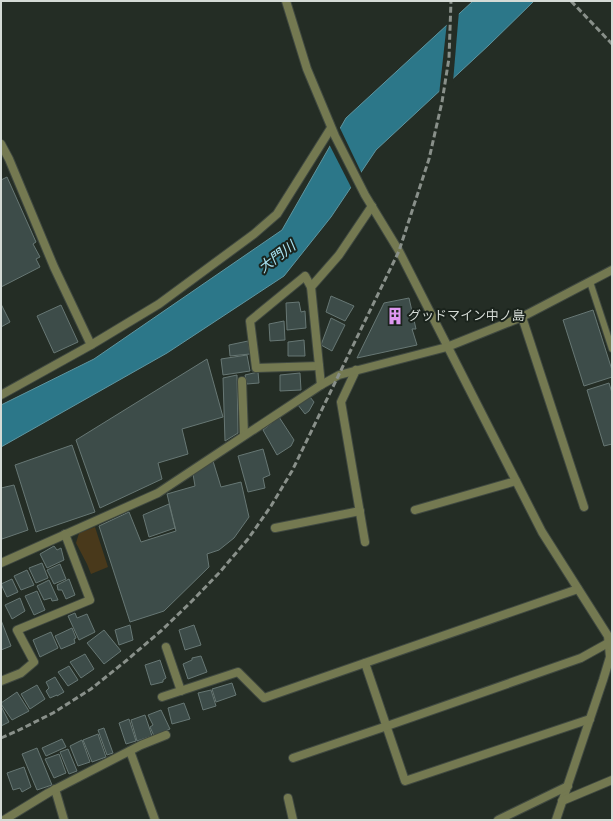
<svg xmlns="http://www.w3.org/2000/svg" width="613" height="821" viewBox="0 0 613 821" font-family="'Nunito Sans','Noto Sans JP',sans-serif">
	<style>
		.green { fill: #49391b }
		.water { fill: #2c7789; stroke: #5f95a0 }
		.pier { fill: #242d25 }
		.building { fill: #3d4c49; stroke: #677774 }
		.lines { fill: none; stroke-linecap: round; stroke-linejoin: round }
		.service-casing { stroke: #404941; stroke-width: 8 }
		.minor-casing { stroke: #404941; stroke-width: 10 }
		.service { stroke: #747951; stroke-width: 6 }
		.minor { stroke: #747951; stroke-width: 8 }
		.rail { stroke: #89908a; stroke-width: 3; stroke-dasharray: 6 3; stroke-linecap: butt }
		.labels { text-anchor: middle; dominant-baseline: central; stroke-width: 4; stroke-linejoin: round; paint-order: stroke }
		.poi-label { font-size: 13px; fill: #d5dbd6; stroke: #1a231c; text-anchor: start }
		.water-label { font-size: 14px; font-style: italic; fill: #a9e4f4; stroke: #1a231c }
	</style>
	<rect width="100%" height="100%" fill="#242d25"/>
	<path class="green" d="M95 527 108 567 91 574 87 564 76 543 79 533Z"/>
	<path class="water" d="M473 1H534L489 45 376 150 331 217 284 276 167 353 1 447V405L94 359 282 230 346 118Z"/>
	<g class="pier">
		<path d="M459 11 453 82 439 95 447 22Z"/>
		<path d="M339 126 362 174 352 189 329 144Z"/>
	</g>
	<g class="building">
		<path d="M7 177 36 242 33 244 40 257 36 259 40 267 1 287V180Z"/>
		<path d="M331 296 354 306 345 321 326 312Z"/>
		<path d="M409 298 416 329H412L417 345 357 358 384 303Z"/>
		<path d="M299 302 301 312 305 311 306 328 287 330 286 303Z"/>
		<path d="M1 304 10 322 1 327Z"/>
		<path d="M61 305 78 342 54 353 37 316Z"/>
		<path d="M593 310 612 370V377L584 386 563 320Z"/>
		<path d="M331 318 345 325 332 351 321 345Z"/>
		<path d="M284 321 285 340 270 341 269 324Z"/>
		<path d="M304 340 305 356H288V342Z"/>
		<path d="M248 341 250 354 230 356 229 345Z"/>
		<path d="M247 355 250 371 223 375 221 359Z"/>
		<path d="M207 359 223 417 182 429 188 454 158 463 162 479 100 508 76 440Z"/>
		<path d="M258 372 259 383 247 384 245 375Z"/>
		<path d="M300 373 301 390 280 391V375Z"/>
		<path d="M237 375 238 433 225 441 223 378Z"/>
		<path d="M609 383 612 393V444L604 446 587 390Z"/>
		<path d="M310 397 314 402 309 411 305 414 298 405Z"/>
		<path d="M279 417 294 440 291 446 277 455 263 430Z"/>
		<path d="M72 445 95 512 36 532 15 465Z"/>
		<path d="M263 449 270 475 263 478 265 488 248 492 238 456Z"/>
		<path d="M213 461 221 487 241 482 249 517 234 538 219 550 207 554 209 567 164 611 130 622 99 526 129 512 141 542 176 531 167 494 195 486 193 474Z"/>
		<path d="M14 485 28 530 2 539 1 535V488Z"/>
		<path d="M169 504 175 528 149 537 143 515Z"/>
		<path d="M54 546 57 550 61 548 64 560 47 568 40 554Z"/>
		<path d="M42 563 48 578 36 583 29 568Z"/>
		<path d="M60 564 66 579 54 584 47 570Z"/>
		<path d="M27 570 34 585 21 590 14 576Z"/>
		<path d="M12 579 18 592 7 597 1 584Z"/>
		<path d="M69 579 75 595 66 599 62 590H58L57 585Z"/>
		<path d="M49 580 58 600 52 601 51 598 44 600 37 586Z"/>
		<path d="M37 591 45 610 34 615 25 596Z"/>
		<path d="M20 598 25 611 12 619 5 605Z"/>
		<path d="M75 613 77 618 87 614 95 632 79 640 68 616Z"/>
		<path d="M1 620 11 646 1 650Z"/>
		<path d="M130 625 133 640 119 645 115 630Z"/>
		<path d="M194 625 201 645 185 650 179 630Z"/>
		<path d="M72 628 76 638 74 639 75 643 61 649 55 636Z"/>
		<path d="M104 630 121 651 104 664 87 643Z"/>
		<path d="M51 632 58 648 40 657 33 640Z"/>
		<path d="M85 654 94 669 81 678 70 662Z"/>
		<path d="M201 656 207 672 188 679 183 664 192 660V658Z"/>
		<path d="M160 660 166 678 163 680V682L151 685 145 665Z"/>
		<path d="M69 666 78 680 68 686 58 672Z"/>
		<path d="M55 677 64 692 57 696V695L50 698 46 691 49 688 46 682Z"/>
		<path d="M232 683 236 695 216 702 212 689Z"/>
		<path d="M37 685 45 699 30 709 21 694Z"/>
		<path d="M211 690 216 706 203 710 198 693Z"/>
		<path d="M17 692 29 711 12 720 1 704V703Z"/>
		<path d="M184 703 190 719 172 724 168 708Z"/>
		<path d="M1 706 9 722 1 726Z"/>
		<path d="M161 710 170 729 154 736 150 727 153 725 148 715Z"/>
		<path d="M145 715 152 736 137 741 131 720Z"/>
		<path d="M129 719 136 741 126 744 119 723Z"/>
		<path d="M104 728 113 753 107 755 98 730Z"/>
		<path d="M98 734 106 757 92 762 83 740Z"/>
		<path d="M62 739 66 747 46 756 42 748Z"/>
		<path d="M82 740 90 762 78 766 70 746Z"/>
		<path d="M37 748 52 785 37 790 22 754Z"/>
		<path d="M68 749 77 771 69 774 60 752Z"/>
		<path d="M59 754 66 773 54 778 45 759Z"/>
		<path d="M24 767 31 787 22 792 20 788 13 790 7 773Z"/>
	</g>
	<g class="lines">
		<g class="service-casing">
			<path id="service" d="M590 282 612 349"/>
		</g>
		<g class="minor-casing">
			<g id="minor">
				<path d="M286 1 307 69 335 136 365 195 399 251 542 532 608 636 610 657 603 680 556 820"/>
				<path d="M1 144 9 159 54 267 91 345"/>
				<path d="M311 287 305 276 250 321 256 368 319 366"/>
				<path d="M522 317 584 507"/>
				<path d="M356 370 341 402 365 542"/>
				<path d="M242 381 244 435"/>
				<path d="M321 385 311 287 339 255 372 206"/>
				<path d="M1 395 91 345 159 304 254 234 277 214 331 128"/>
				<path d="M415 510 516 481"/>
				<path d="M275 528 360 511"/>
				<path d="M1 563 158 493 321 385 339 375 447 347 522 317 612 270"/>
				<path d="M166 647 181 691"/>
				<path d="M365 663 405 781 590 719"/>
				<path d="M1 681 21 673 34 662 17 630 90 600 65 534"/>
				<path d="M162 697 238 672 264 698 578 589"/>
				<path d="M130 751 155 820"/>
				<path d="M293 758 387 726 581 658 608 643 610 646"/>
				<path d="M55 789 64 820"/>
				<path d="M288 798 293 820"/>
				<path d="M562 801 612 780"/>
				<path d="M4 820 48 793 141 745 166 735"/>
				<path d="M498 820 568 786"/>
			</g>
		</g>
		<use href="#service" class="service"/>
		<use href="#minor" class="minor"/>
		<g class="rail">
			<path d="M571 1 612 44"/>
			<path d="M1 738 17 731 53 713 91 689 127 660 162 630 192 601 219 573 248 539 271 506 292 471 399 251 429 159 442 102 449 58 451 1"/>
		</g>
	</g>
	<defs>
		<g id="building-bare" transform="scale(1.38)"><path d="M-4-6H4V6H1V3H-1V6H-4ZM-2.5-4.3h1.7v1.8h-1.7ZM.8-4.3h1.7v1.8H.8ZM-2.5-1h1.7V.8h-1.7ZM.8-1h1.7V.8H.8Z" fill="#df98f1" stroke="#1a231c" stroke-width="2.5" paint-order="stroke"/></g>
	</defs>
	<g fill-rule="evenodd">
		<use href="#building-bare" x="395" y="316"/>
	</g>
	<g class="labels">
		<g class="poi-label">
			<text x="408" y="316">グッドマイン中ノ島</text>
		</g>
		<g class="water-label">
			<text transform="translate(277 257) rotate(-37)">大門川</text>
		</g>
	</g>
	<rect width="613" height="821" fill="none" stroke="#d5dbd6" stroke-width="4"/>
</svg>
